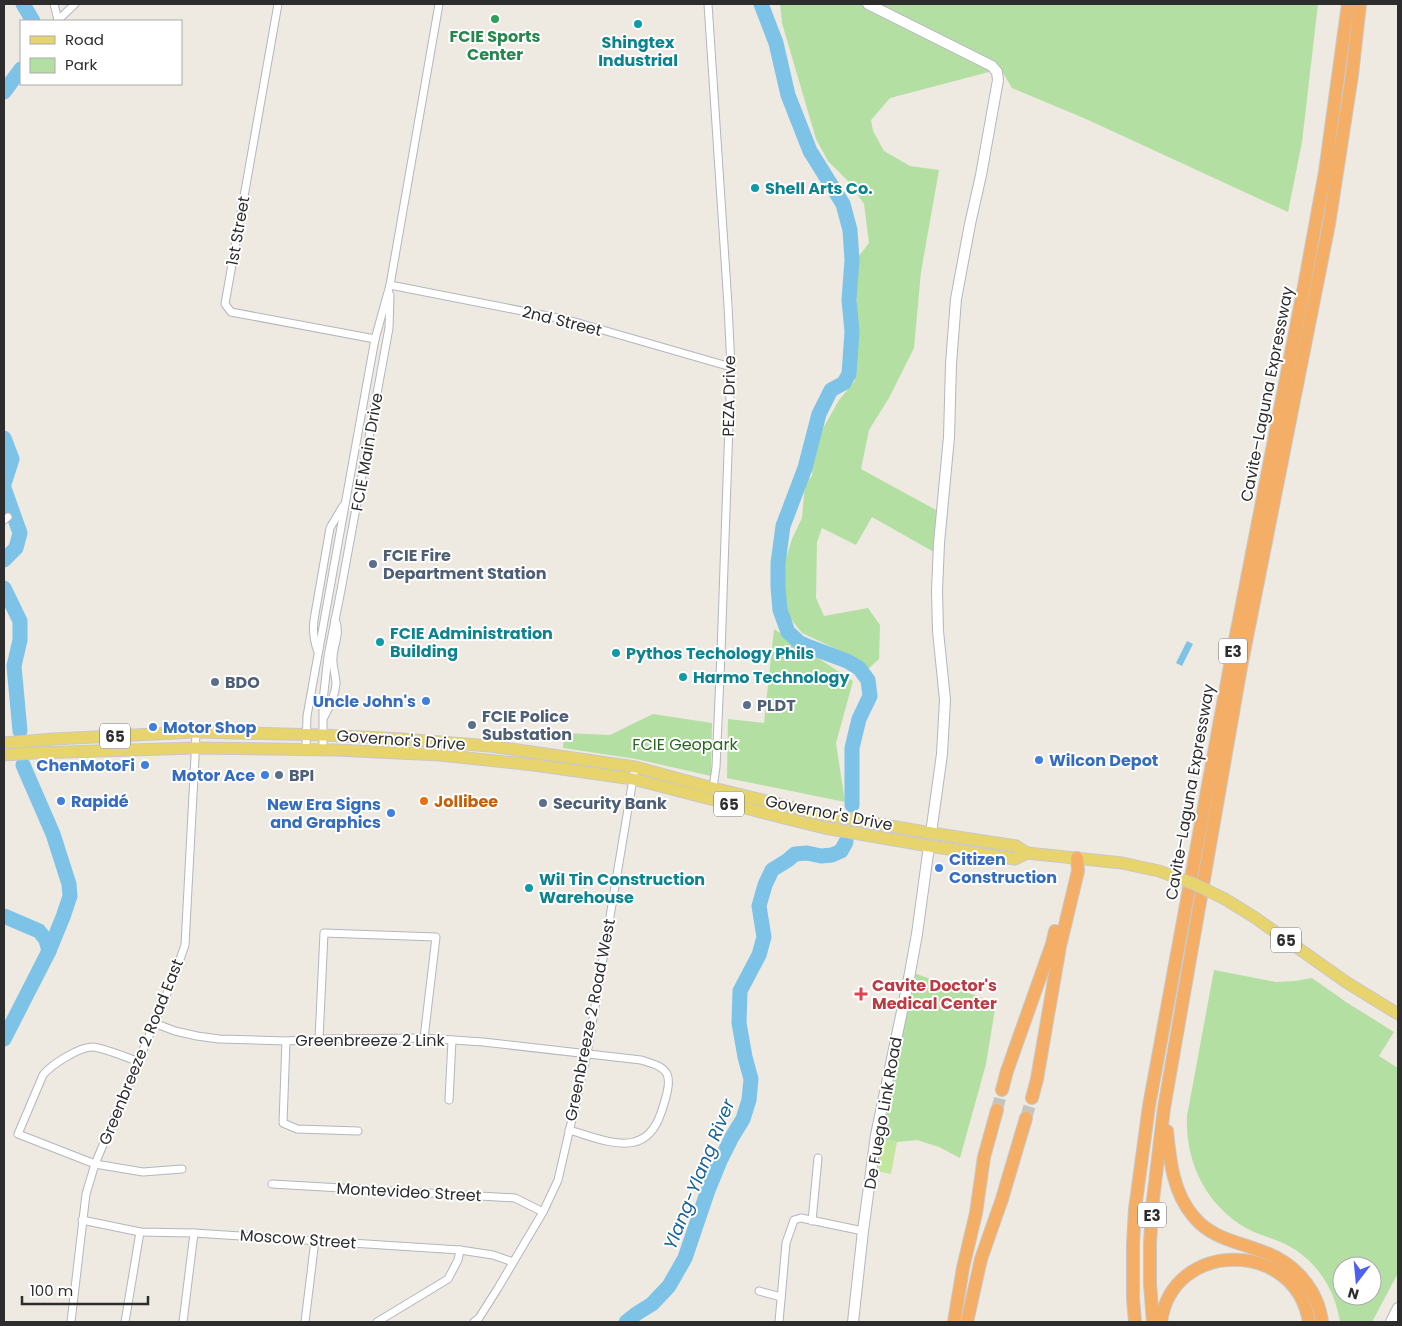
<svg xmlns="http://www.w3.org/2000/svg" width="1402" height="1326" viewBox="0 0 1402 1326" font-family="Poppins,sans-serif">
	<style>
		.green { fill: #b3e0a2; fill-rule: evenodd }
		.pitch { fill: #c3e69f }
		.water { fill: #7dc3e7 }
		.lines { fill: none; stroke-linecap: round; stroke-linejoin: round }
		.river { stroke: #7dc3e7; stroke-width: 15 }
		.highway-tunnel { stroke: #c7c3bd; stroke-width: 12; stroke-dasharray: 12 6; stroke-linecap: butt }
		.street-casing { stroke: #b4b6bf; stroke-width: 9 }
		.secondary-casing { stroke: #b4b6bf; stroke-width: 12 }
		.primary-casing { stroke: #c8c8c8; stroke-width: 13 }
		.highway-casing { stroke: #c8c8c8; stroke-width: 14 }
		.street { stroke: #fff; stroke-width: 7 }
		.secondary { stroke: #fff; stroke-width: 10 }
		.primary { stroke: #e8d46c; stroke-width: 11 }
		.highway { stroke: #f4ae66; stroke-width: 12 }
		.primary-bridge-casing { stroke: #c8c8c8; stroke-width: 13; stroke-linecap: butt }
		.primary-bridge { stroke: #e8d46c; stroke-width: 11 }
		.leisure-dot { fill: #2e9e5b; stroke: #fff; stroke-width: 2 }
		.culture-dot { fill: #0f9aa8; stroke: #fff; stroke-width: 2 }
		.service-dot { fill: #5c6f8a; stroke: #fff; stroke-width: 2 }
		.shop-dot { fill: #3f7fe0; stroke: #fff; stroke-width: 2 }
		.food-dot { fill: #e8710a; stroke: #fff; stroke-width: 2 }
		.health-dot { fill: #e0444e; stroke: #fff; stroke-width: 2 }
		.labels { text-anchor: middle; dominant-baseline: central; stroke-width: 4; stroke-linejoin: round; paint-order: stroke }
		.shield { fill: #fff; stroke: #6c6c6c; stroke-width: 1 }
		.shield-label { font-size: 15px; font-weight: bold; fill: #2d2d2d }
		.leisure-label { font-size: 16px; font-weight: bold; fill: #27864d; stroke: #fff }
		.culture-label { font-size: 16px; font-weight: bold; fill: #0d838f; stroke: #fff; text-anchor: start }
		.street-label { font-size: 16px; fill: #2d2d2d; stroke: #fff }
		.service-label { font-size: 16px; font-weight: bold; fill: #4e5e75; stroke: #fff; text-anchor: start }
		.shop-label { font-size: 16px; font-weight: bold; fill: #366cbe; stroke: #fff; text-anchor: end }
		.park-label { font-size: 16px; fill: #2a6720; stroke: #fff }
		.food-label { font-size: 16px; font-weight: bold; fill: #c56008; stroke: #fff; text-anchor: start }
		.health-label { font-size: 16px; font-weight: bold; fill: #be3a42; stroke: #fff; text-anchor: start }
		.water-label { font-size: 18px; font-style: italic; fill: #176298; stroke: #fff }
	</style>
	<rect width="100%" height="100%" fill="#eee9e1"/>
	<g class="green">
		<path d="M780 4H1318L1302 142 1288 212 1086 119 1012 88 1003 73 989 72 890 98 871 120 873 131 884 151 910 166 939 170 921 272 914 348 889 398 869 430 861 469 936 510 934 552 872 517 856 545 822 528 817 542 816 598 824 616 868 608 880 625 879 659 868 669 849 655 802 633 789 617 780 586 781 574 792 539 802 518 805 483 812 476 813 446 839 400 855 381 857 331 856 271 859 256 869 243 864 204 849 182 828 161 816 139 782 23Z"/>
		<path d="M774 629 853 681 836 743 845 802 727 778 728 719 764 723Z"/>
		<path d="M653 714 712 723 711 776 636 759 563 748 564 733 610 735Z"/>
		<path d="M1214 970 1276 982 1295 981 1312 978 1346 1002 1394 1032 1379 1056 1398 1068V1273L1372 1322H1340C1335 1289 1316 1259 1285 1244 1272 1238 1259 1235 1246 1228 1206 1205 1185 1162 1187 1116ZM1342 1266H1372V1296H1342Z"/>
		<path d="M914 973 996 1003 986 1064 960 1158 939 1147 917 1140 897 1142 879 1138Z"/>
	</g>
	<path class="pitch" d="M879 1138 897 1142 891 1174 872 1170Z"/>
	<path class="water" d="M1187 641 1193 644 1182 666 1176 663Z"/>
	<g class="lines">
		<g class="river">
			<path d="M23 4 33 21"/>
			<path d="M761 4 776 43 788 95 810 151 843 204 850 230 852 260 849 300 852 332 849 374 844 383 831 390 819 414 805 468 783 526 778 563V587L780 610 788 632 800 643 807 646 847 661 859 668 868 680 870 696 859 719 852 748V805"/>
			<path d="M4 92 21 69"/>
			<path d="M4 438 12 459 4 484"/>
			<path d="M4 488 20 533 16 548 4 560"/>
			<path d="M4 588 20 621V640L14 666 20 731"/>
			<path d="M4 916 39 931 46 940 49 951"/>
			<path d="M4 1039 49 951 63 917 70 896 69 884 53 834 23 765"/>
			<path d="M626 1322 636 1314 652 1304 669 1286 685 1258 707 1193 720 1161 732 1137 743 1119 749 1100 751 1079 745 1057 739 1023 740 991 759 955 764 937 759 906 765 885 772 870 788 860 795 854 807 853 821 856 832 855 841 851 846 842"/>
		</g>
		<g class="highway-tunnel">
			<path d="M997 1110 1002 1090"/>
			<path d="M1026 1118 1032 1098"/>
		</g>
		<g class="street-casing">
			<g id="street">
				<path d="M54 4 58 20"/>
				<path d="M278 4 225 304 231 312 375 339"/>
				<path d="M708 4 728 305 731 367 721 653 716 767 713 788"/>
				<path d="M57 21 75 4"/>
				<path d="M390 285 568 320 731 367"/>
				<path d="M4 520 8 517"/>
				<path d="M318 652C313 639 312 628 315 614L330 528 343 506"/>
				<path d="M324 717C330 706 335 696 336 684 336 675 332 666 333 657 334 643 341 633 335 619"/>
				<path d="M306 749 307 716 310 699 367 383 375 339 390 285 439 4"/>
				<path d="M323 750V701L328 656 341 590 389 328 390 295"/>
				<path d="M154 1023 175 1031 197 1036 219 1039 286 1041 319 1039 424 1038 483 1042 641 1060C650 1063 662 1065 667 1074 670 1081 668 1087 667 1093 662 1112 656 1137 634 1142 615 1147 587 1135 569 1130"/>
				<path d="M319 1039 324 933 436 937 424 1038"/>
				<path d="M286 1041 283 1123 297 1129 358 1131"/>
				<path d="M137 1061C128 1058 101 1047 93 1047 79 1047 52 1064 43 1075L18 1134 95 1164 143 1172 182 1169"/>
				<path d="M449 1100 452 1040"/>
				<path d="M272 1184 515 1198 543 1212"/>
				<path d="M82 1220 140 1232 194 1233 460 1250 493 1255 513 1262"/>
				<path d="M812 1221 818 1158"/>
				<path d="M759 1291 781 1297"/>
				<path d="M71 1322 86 1194 95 1164 173 979 185 945 195 757 196 732"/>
				<path d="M125 1322 140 1232"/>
				<path d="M183 1322 194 1233"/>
				<path d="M305 1322 315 1240"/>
				<path d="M377 1322 448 1279 458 1260 460 1250"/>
				<path d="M474 1322 479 1318 498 1288 543 1212 558 1180 587 1054 635 767"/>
				<path d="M779 1322 786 1243 794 1220 801 1218 863 1231"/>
			</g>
		</g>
		<g class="secondary-casing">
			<g id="secondary">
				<path d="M868 4 992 66 997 72 998 80 981 175 970 224 956 299 951 364 949 437 939 543 937 591 938 631 945 700 942 754 931 833"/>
				<path d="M853 1322 863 1231 876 1135 909 978 917 934 929 846"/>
				<path d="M1391 1322 1398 1308"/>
			</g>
		</g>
		<g class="primary-casing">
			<g id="primary">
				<path d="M4 743 54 739 196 732 323 735 402 739 490 746 635 767 713 788 815 813 931 833 1016 846 1027 853 1122 863 1159 871"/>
				<path d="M4 755 34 753 195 748 336 750 440 755 534 765 633 779 788 819 825 828 929 846 1015 859 1027 853"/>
				<path d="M1225 899 1254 917 1346 982 1398 1014"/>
			</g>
		</g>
		<g class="highway-casing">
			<g id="highway">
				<path d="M1002 1090 1007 1071 1052 944 1055 931"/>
				<path d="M1032 1098 1037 1079 1060 946 1078 871 1077 858"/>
				<path d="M1167 1131C1170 1161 1173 1193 1194 1217 1212 1239 1239 1242 1264 1252 1295 1263 1318 1290 1322 1322"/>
				<path d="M954 1322 963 1268 976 1213 984 1157 997 1110"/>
				<path d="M967 1322 981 1259 1002 1199 1026 1118"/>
				<path d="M1135 1322 1133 1299V1244L1135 1209 1149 1106 1230 666 1305 281 1325 172 1348 4"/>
				<path d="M1153 1322 1150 1284V1244L1152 1208 1164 1108 1241 667 1329 224 1352 75 1360 4"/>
				<path d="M1161 1322C1172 1239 1296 1239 1309 1322"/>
			</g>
		</g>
		<use href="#street" class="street"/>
		<use href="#secondary" class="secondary"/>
		<use href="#primary" class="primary"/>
		<use href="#highway" class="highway"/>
		<g class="primary-bridge-casing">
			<path id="primary-bridge" d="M1159 871 1194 884 1225 899"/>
		</g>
		<use href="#primary-bridge" class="primary-bridge"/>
	</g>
	<circle class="leisure-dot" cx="495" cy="19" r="5"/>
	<g class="culture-dot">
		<circle cx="638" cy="24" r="5"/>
		<circle cx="755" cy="188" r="5"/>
		<circle cx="380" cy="642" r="5"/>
		<circle cx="616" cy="653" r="5"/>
		<circle cx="683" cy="677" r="5"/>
		<circle cx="529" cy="888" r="5"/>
	</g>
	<g class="service-dot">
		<circle cx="373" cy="564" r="5"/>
		<circle cx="215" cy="682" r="5"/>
		<circle cx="747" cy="705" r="5"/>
		<circle cx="472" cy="725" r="5"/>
		<circle cx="279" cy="775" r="5"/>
		<circle cx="543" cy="803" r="5"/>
	</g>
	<g class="shop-dot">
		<circle cx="426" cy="701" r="5"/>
		<circle cx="153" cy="727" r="5"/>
		<circle cx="1039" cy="760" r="5"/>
		<circle cx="145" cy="765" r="5"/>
		<circle cx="265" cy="775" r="5"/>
		<circle cx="61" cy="801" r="5"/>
		<circle cx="391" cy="813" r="5"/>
		<circle cx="939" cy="868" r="5"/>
	</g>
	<circle class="food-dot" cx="424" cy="801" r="5"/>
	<path class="health-dot" d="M858.5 986.5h5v5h5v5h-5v5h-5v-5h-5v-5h5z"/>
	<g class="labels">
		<g class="shield">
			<rect x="1219" y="638.5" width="28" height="25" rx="4"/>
			<rect x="100" y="723.5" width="30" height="25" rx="4"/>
			<rect x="714" y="791.5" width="30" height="25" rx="4"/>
			<rect x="1271" y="927.5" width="30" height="25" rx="4"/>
			<rect x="1138" y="1202.5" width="28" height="25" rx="4"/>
		</g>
		<g class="shield-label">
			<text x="1233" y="651">E3</text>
			<text x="115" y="736">65</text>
			<text x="729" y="804">65</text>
			<text x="1286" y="940">65</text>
			<text x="1152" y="1215">E3</text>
		</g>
		<g class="leisure-label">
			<text x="495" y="36">FCIE Sports<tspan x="495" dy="18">Center</tspan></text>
		</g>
		<g class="culture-label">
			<text x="638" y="42" text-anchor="middle">Shingtex<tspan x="638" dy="18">Industrial</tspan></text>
			<text x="765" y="188">Shell Arts Co.</text>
			<text x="390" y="633">FCIE Administration<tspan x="390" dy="18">Building</tspan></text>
			<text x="626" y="653">Pythos Techology Phils</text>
			<text x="693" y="677">Harmo Technology</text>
			<text x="539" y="879">Wil Tin Construction<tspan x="539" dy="18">Warehouse</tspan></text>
		</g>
		<g class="street-label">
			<text transform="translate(238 231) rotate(-80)">1st Street</text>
			<text transform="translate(562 321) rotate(14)">2nd Street</text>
			<text transform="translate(1267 394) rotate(-79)">Cavite–Laguna Expressway</text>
			<text transform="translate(729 396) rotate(-89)">PEZA Drive</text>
			<text transform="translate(367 452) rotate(-80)">FCIE Main Drive</text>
			<text transform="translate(401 740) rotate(4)">Governor's Drive</text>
			<text transform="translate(1190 792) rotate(-80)">Cavite–Laguna Expressway</text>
			<text transform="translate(829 813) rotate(11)">Governor's Drive</text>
			<text transform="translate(590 1020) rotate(-79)">Greenbreeze 2 Road West</text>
			<text x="370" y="1040">Greenbreeze 2 Link</text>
			<text transform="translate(141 1052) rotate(-68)">Greenbreeze 2 Road East</text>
			<text transform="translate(883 1113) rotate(-80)">De Fuego Link Road</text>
			<text transform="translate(409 1192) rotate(3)">Montevideo Street</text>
			<text transform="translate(298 1239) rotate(4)">Moscow Street</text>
		</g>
		<g class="service-label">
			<text x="383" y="555">FCIE Fire<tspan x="383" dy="18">Department Station</tspan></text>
			<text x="225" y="682">BDO</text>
			<text x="757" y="705">PLDT</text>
			<text x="482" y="716">FCIE Police<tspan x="482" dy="18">Substation</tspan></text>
			<text x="289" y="775">BPI</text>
			<text x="553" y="803">Security Bank</text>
		</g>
		<g class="shop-label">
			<text x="416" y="701">Uncle John's</text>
			<text x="163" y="727" text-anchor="start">Motor Shop</text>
			<text x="1049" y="760" text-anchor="start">Wilcon Depot</text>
			<text x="135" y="765">ChenMotoFi</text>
			<text x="255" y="775">Motor Ace</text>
			<text x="71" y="801" text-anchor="start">Rapidé</text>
			<text x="381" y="804">New Era Signs<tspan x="381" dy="18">and Graphics</tspan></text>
			<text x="949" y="859" text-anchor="start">Citizen<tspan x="949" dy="18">Construction</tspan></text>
		</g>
		<g class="park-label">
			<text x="685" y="744">FCIE Geopark</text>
		</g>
		<g class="food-label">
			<text x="434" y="801">Jollibee</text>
		</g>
		<g class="health-label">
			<text x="872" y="985">Cavite Doctor's<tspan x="872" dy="18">Medical Center</tspan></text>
		</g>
		<g class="water-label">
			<text transform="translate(699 1174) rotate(-68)">Ylang-Ylang River</text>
		</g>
	</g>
	<rect width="1402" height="1326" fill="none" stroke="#2d2d2d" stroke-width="10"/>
	<rect x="20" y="20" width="162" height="65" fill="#ffffff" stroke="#ababab"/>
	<rect x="30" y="36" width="25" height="8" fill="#e8d46c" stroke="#ababab"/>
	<text x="65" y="45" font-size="15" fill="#2d2d2d">Road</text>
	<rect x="30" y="58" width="25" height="15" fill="#b3e0a2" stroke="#ababab"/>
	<text x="65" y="70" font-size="15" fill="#2d2d2d">Park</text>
	<g transform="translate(1357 1281) rotate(196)"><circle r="24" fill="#ffffff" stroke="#ababab"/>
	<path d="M0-4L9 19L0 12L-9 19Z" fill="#4e60ee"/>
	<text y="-8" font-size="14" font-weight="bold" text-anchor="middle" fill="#2d2d2d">N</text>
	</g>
	<path d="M22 1296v8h126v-8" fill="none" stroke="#2d2d2d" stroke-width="2.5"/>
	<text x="30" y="1296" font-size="15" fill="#2d2d2d" stroke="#ffffff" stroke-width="4" paint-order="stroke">100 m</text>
</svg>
